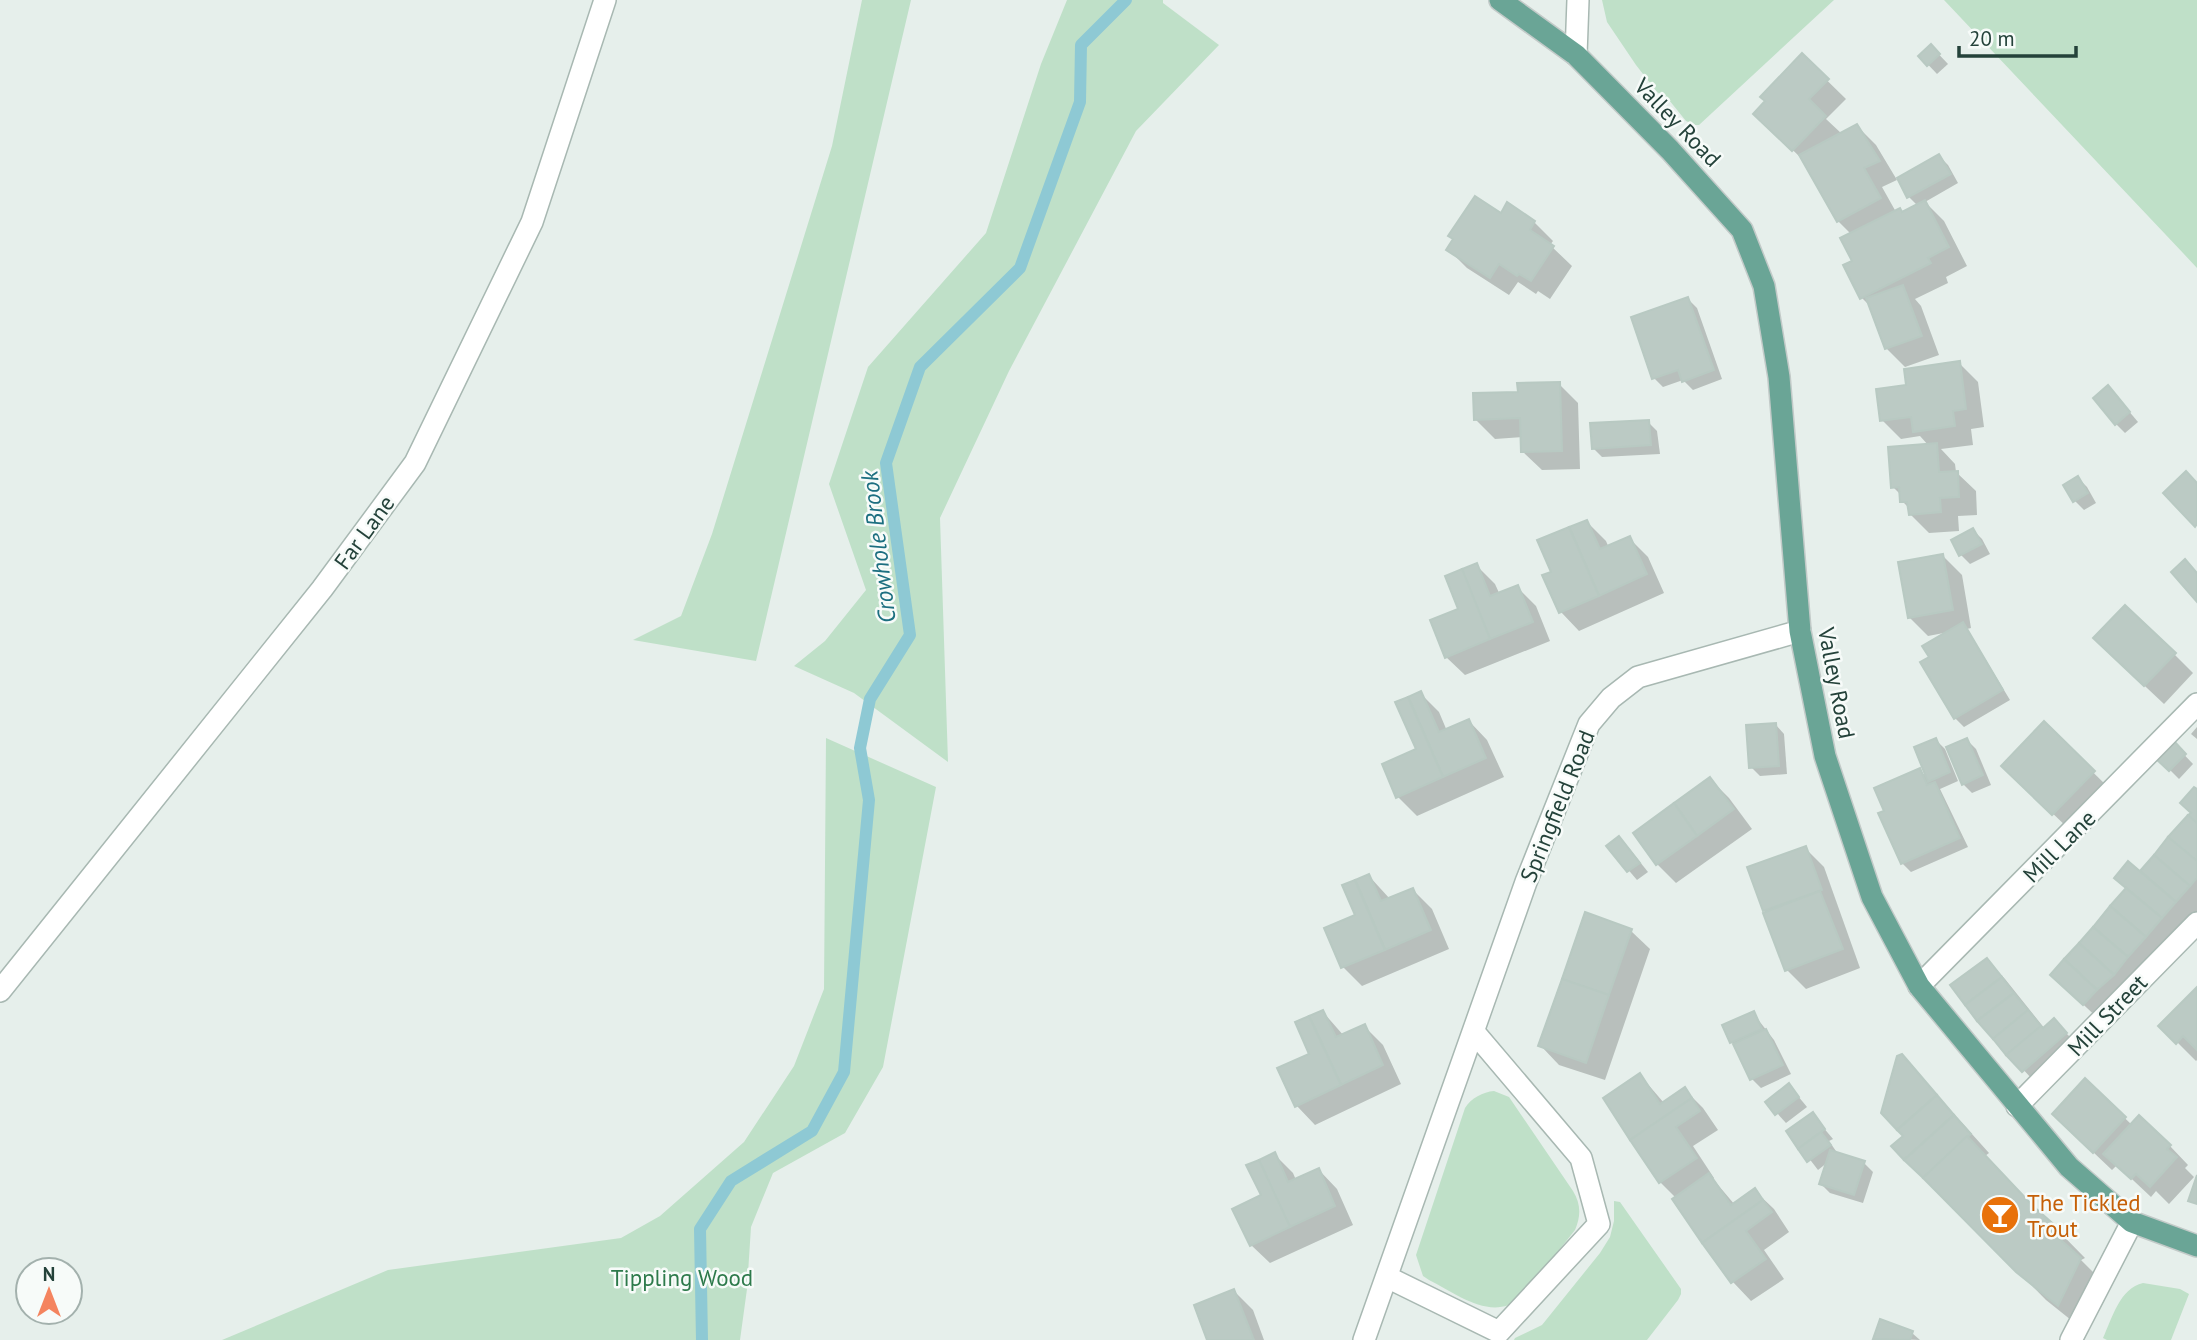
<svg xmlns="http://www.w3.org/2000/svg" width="2197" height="1340" viewBox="0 0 2197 1340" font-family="'PT Sans',sans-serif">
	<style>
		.green { fill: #bfe0c8 }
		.shadow { fill: #0003; fill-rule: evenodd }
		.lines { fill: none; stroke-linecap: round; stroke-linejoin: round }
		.stream { stroke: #8ec9d4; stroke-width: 12 }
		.building { fill: #bbcac4; stroke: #b8c9c2; stroke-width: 2 }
		.minor-casing { stroke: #a8b8b2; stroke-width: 24 }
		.major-casing { stroke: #c2cac8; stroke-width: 24 }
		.minor { stroke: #fff; stroke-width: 21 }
		.major { stroke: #6aa596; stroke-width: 21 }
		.labels { text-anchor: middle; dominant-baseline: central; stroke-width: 5; stroke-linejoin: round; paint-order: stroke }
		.street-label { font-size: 23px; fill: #24423a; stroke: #f7fbf9 }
		.food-label { font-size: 23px; fill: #c56008; stroke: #f7fbf9; text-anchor: start }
		.park-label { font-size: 23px; fill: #2d7a4b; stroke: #f7fbf9 }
		.water-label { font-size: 24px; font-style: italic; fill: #1c6f80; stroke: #f7fbf9 }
	</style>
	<rect width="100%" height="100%" fill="#e6efeb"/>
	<g class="green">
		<path d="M862 0H911L756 661 633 640 681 616 712 534 832 146Z"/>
		<path d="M1067 0H1163V3L1219 45 1136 131 1009 371 940 518 948 762 854 693 794 666 825 641 866 590 829 484 868 367 986 233 1041 64Z"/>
		<path d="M1602 0H1834L1699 125H1695L1686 121 1669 100 1657 92 1636 65 1607 22Z"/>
		<path d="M1944 0H2197V268L2183 253Z"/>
		<path d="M826 738 936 787 883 1067 845 1133 773 1173 751 1227 747 1289 740 1340H222L388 1270 621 1238 660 1216 744 1142 794 1066 824 989Z"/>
		<path d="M1494 1091 1509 1097 1573 1191C1581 1204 1581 1216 1575 1230L1521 1298C1491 1322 1457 1294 1429 1280L1423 1276 1416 1255 1465 1108C1471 1098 1483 1092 1494 1091Z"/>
		<path d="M1614 1201 1620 1202 1681 1289V1294L1678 1300 1647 1340H1514L1515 1338 1542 1325 1600 1253 1610 1237 1614 1221Z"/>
		<path d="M2143 1283 2180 1289 2189 1294 2171 1340H2107L2103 1338C2112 1318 2120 1288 2143 1283Z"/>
	</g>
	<g class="shadow">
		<path d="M1931 46 1948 64 1937 74 1920 56Z"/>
		<path d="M1802 56 1846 99 1826 119 1842 134 1857 126 1876 145 1897 180 1939 156 1948 165 1958 183 1925 202 1944 221 1967 266 1946 277 1948 283 1915 299 1921 306 1939 355 1905 367 1886 348 1871 307 1862 298 1851 234 1838 221 1805 162 1756 114ZM1899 179 1909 197 1918 206 1903 214 1896 212 1882 187Z"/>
		<path d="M1501 215 1534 222 1553 241 1550 245 1572 266 1550 299 1538 291 1536 294 1518 282 1509 295 1467 268 1449 250Z"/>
		<path d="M1688 299 1697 308 1722 379 1693 390 1683 380 1663 387 1654 378Z"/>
		<path d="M1959 363 1978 382 1984 427 1971 429 1973 445 1941 449 1955 464 1956 472 1976 491 1977 515 1958 516 1959 531 1929 533 1910 514V509L1902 501 1901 495 1893 487 1929 446 1920 436 1901 439 1882 420 1908 386Z"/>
		<path d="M1559 384 1578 403 1580 469 1542 470 1523 452V437L1495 439 1476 420 1520 393Z"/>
		<path d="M2117 397 2138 422 2125 433 2116 424Z"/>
		<path d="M1648 422 1657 431 1660 454 1602 457 1593 448Z"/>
		<path d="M2078 478 2087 487 2096 503 2084 510 2075 501Z"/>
		<path d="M1587 522 1606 541 1609 548 1629 538 1648 557 1664 593 1579 631 1561 612 1554 572Z"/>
		<path d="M1973 530 1982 539 1990 554 1970 564 1961 555Z"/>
		<path d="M1943 556 1962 575 1971 628 1967 629 2010 700 1964 727 1955 718 1931 657 1949 632 1928 636 1909 617Z"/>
		<path d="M1476 565 1495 584 1500 595 1517 587 1536 606 1550 641 1465 675 1446 657Z"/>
		<path d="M2174 654 2193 673 2164 704 2114 657Z"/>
		<path d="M1420 693 1439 712 1447 731 1469 721 1487 740 1504 777 1417 816 1398 797 1384 765 1418 750Z"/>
		<path d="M1775 724 1784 734 1787 774 1760 776 1751 767Z"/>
		<path d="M2044 724 2112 791 2072 832 2022 784Z"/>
		<path d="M2197 727V739L2191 734Z"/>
		<path d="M1936 740 1945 749 1958 781 1940 789 1968 847 1911 872 1902 863 1887 812 1919 770 1929 779Z"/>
		<path d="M1967 740 1976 749 1991 785 1972 793 1963 784Z"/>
		<path d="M2173 743 2193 764 2179 779 2158 758Z"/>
		<path d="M1710 779 1729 798 1752 829 1676 883 1657 864 1635 833Z"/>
		<path d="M2197 792V918L2103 1023 2071 993 2140 874 2192 813Z"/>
		<path d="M1608 846 1628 847 1648 872 1637 880Z"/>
		<path d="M1805 848 1824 867 1860 968 1806 989 1787 970 1764 910Z"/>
		<path d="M1369 876 1390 899 1413 890 1432 909 1449 949 1362 986 1343 967Z"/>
		<path d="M1631 931 1650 949 1605 1080 1559 1065 1541 1046Z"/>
		<path d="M1987 960 2005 979 2045 1029 2054 1021 2085 1052 2042 1090 1978 1020Z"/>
		<path d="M2197 990V1060L2196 1061 2161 1026Z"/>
		<path d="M1323 1012 1344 1036 1364 1026 1383 1045 1401 1084 1315 1125 1297 1106Z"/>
		<path d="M1753 1013 1774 1040 1791 1074 1761 1088 1752 1079 1736 1047 1732 1042Z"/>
		<path d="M1902 1056 1989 1153 1985 1156 2085 1258 2081 1260 2108 1287 2086 1332 2046 1300 1894 1146 1905 1136Z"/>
		<path d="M1640 1075 1664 1103 1685 1090 1703 1108 1718 1130 1693 1146 1714 1178 1713 1179 1735 1205 1755 1191 1774 1209 1789 1232 1764 1250 1784 1279 1751 1301 1733 1282 1674 1199 1676 1198 1660 1182 1605 1098Z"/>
		<path d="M2086 1081 2132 1125 2170 1146 2188 1165 2185 1168 2194 1177 2169 1204 2156 1191 2151 1197 2117 1165 2112 1170 2073 1133Z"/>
		<path d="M1789 1085 1807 1107 1786 1123 1767 1102Z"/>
		<path d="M1812 1114 1833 1139 1829 1141 1838 1154 1864 1163 1873 1172 1863 1203 1830 1193 1821 1184 1828 1162 1818 1170 1788 1131Z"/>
		<path d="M1274 1154 1293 1173 1296 1180 1319 1170 1337 1189 1353 1225 1270 1263 1251 1245Z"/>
		<path d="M1234 1291 1253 1310 1264 1340H1209Z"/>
		<path d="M1912 1333 1920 1340 1875 1338Z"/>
	</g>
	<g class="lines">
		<path class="stream" d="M702 1340 700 1229 731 1181 812 1131 844 1072 869 800 860 748 870 699 910 635 886 463 920 367 1020 268 1080 102 1081 45 1126 0"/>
	</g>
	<g class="building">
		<path d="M1931 44 1940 54 1927 66 1918 56Z"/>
		<path d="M1802 53 1829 79 1809 99 1826 116 1792 151 1753 114 1765 101 1760 97Z"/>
		<path d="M1857 124 1880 161 1864 168 1881 198 1837 222 1799 155Z"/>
		<path d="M1939 154 1951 174 1907 198 1897 178Z"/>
		<path d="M1475 196 1501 213 1507 202 1535 221 1530 230 1554 246 1531 281 1519 274 1517 276 1499 264 1490 278 1446 250 1453 239 1448 236Z"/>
		<path d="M1925 200 1949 247 1928 258 1931 263 1860 299 1843 265 1852 261 1840 238 1900 208 1902 212Z"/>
		<path d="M1903 285 1922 336 1885 349 1866 298Z"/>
		<path d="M1688 297 1714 370 1682 382 1678 370 1652 379 1631 317Z"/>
		<path d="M1960 361 1966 409 1953 411 1955 426 1913 432 1911 417 1880 421 1876 389 1906 385 1904 369Z"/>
		<path d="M1560 382 1562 451 1521 452 1520 418 1474 420 1473 393 1518 392 1517 383Z"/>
		<path d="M2108 385 2130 412 2115 425 2093 398Z"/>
		<path d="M1649 420 1651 445 1592 449 1590 423Z"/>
		<path d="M1937 443 1939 472 1958 471 1959 497 1940 498 1941 512 1909 515 1907 502H1900L1899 487 1891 488 1888 447Z"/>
		<path d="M2186 471 2197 483V524L2195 527 2163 493Z"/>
		<path d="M2078 476 2088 493 2073 502 2063 485Z"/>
		<path d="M1587 520 1600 549 1630 536 1647 574 1599 596 1569 527Z"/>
		<path d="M1569 527 1599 596 1559 613 1542 575 1551 572 1537 540Z"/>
		<path d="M1973 528 1982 544 1959 556 1951 540Z"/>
		<path d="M1943 554 1953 610 1908 618 1898 562Z"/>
		<path d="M2185 559 2197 573V602L2171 572Z"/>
		<path d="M1477 563 1490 596 1518 585 1533 622 1490 639 1462 569Z"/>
		<path d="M1462 569 1490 639 1445 658 1430 620 1458 609 1445 576Z"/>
		<path d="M2125 605 2176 653 2144 686 2093 638Z"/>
		<path d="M1963 622 2003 690 1954 719 1920 662 1929 657 1922 646Z"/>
		<path d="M1421 691 1439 732 1469 719 1486 758 1443 777 1408 697Z"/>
		<path d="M1408 697 1443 777 1396 798 1382 764 1416 749 1395 702Z"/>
		<path d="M2044 721 2095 771 2052 815 2001 766Z"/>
		<path d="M1776 723 1779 766 1749 768 1746 725Z"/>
		<path d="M1936 738 1950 772 1928 782 1914 747Z"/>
		<path d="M1967 738 1983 775 1962 785 1946 747Z"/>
		<path d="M2173 740 2186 754 2169 771 2155 758Z"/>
		<path d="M1920 768 1927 785 1935 782 1960 838 1901 864 1878 813 1884 811 1874 788Z"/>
		<path d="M1710 777 1734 809 1697 836 1674 803Z"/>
		<path d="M2194 787 2197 789V823L2188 815 2191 813 2180 803Z"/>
		<path d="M1674 803 1697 836 1656 865 1633 833Z"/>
		<path d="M2188 815 2197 823V861L2168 837Z"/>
		<path d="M1619 836 1640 863 1627 872 1606 846Z"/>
		<path d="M2168 837 2197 861V878L2190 886 2154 855Z"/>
		<path d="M1806 846 1822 890 1763 911 1747 867Z"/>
		<path d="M2154 855 2190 886 2176 902 2140 871Z"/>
		<path d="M2128 861 2176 902 2162 918 2114 878Z"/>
		<path d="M1369 874 1381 901 1413 888 1431 930 1385 950 1355 880Z"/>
		<path d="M1355 880 1385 950 1341 968 1324 928 1355 915 1342 885Z"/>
		<path d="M2126 888 2162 918 2146 937 2110 906Z"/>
		<path d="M1820 891 1843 949 1785 971 1763 913Z"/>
		<path d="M2110 906 2146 937 2128 957 2093 927Z"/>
		<path d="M1585 912 1632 929 1609 995 1562 979Z"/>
		<path d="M2093 927 2128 957 2114 975 2079 943Z"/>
		<path d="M2079 943 2114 975 2097 990 2064 959Z"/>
		<path d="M1987 958 2002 977 1965 1005 1950 985Z"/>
		<path d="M2064 959 2097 990 2083 1005 2050 975Z"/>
		<path d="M2002 977 2014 993 1977 1021 1965 1005Z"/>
		<path d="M1562 979 1609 995 1586 1063 1538 1046Z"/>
		<path d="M2197 987V1050L2183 1036 2176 1044 2158 1026Z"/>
		<path d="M2014 993 2028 1010 1993 1039 1977 1021Z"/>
		<path d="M1323 1010 1336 1037 1365 1024 1383 1065 1341 1085 1309 1016Z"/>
		<path d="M2028 1010 2041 1026 2006 1055 1993 1039Z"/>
		<path d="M1754 1011 1762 1029 1730 1043 1722 1025Z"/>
		<path d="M1309 1016 1341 1085 1295 1107 1277 1068 1309 1054 1295 1022Z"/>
		<path d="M2054 1018 2067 1033 2022 1072 2006 1055 2041 1026 2043 1028Z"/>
		<path d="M1766 1029 1783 1065 1750 1080 1733 1044Z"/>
		<path d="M1902 1054 1937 1095 1897 1130 1881 1113 1897 1056Z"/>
		<path d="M1640 1073 1660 1104 1685 1087 1692 1098 1630 1140 1603 1098Z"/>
		<path d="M2085 1078 2126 1117 2093 1153 2052 1114Z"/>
		<path d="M1789 1083 1799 1097 1775 1115 1765 1102Z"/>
		<path d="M1937 1095 1954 1115 1904 1160 1891 1146 1903 1136 1897 1130Z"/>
		<path d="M1692 1098 1700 1111 1676 1127 1697 1158 1659 1183 1630 1140Z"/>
		<path d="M1813 1112 1825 1129 1798 1149 1786 1131Z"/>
		<path d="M1954 1115 1971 1134 1923 1178 1904 1160Z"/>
		<path d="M2139 1115 2171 1145 2167 1149 2177 1157 2150 1187 2136 1174 2131 1179 2103 1154Z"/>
		<path d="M1821 1132 1831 1145 1807 1162 1798 1149Z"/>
		<path d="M1967 1136 2033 1206 2059 1229 2053 1233 2081 1258 2058 1306 2016 1272 1923 1178Z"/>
		<path d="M1830 1150 1865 1161 1854 1195 1819 1184Z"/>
		<path d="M1275 1152 1288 1182 1319 1168 1335 1206 1290 1227 1259 1160Z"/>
		<path d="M1259 1160 1290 1227 1250 1246 1232 1209 1261 1195 1246 1165Z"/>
		<path d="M1709 1173 1731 1205 1755 1188 1763 1200 1702 1243 1672 1199Z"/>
		<path d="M2197 1175V1204L2188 1201Z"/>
		<path d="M1763 1200 1772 1212 1746 1231 1766 1259 1731 1283 1702 1243Z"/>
		<path d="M1234 1289 1254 1340H1207L1194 1305Z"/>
		<path d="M1880 1319 1913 1331 1910 1340 1873 1339Z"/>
	</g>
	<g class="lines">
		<g class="minor-casing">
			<g id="minor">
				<path d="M1576 55 1578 0"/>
				<path d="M1919 986 2197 704"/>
				<path d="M0 991 322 589 415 463 532 222 605 0"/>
				<path d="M2017 1106 2197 923"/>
				<path d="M1387 1277 1499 1332 1599 1224 1581 1158 1474 1032"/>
				<path d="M1364 1340 1526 882 1589 724 1611 698 1638 677 1800 631"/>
				<path d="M2071 1340 2132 1222"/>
			</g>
		</g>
		<g class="major-casing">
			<path id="major" d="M1500 0 1576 55 1670 150 1742 230 1764 286 1779 377 1800 631 1825 756 1872 897 1919 986 2069 1167 2132 1222 2197 1246"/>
		</g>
		<use href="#minor" class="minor"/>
		<use href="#major" class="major"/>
	</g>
	<defs>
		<g id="bar-disc" transform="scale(2.0125)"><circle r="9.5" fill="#e8710a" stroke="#f7fbf9"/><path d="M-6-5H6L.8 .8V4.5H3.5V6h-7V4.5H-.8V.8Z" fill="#fff"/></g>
	</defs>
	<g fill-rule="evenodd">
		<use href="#bar-disc" x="2000" y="1215"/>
	</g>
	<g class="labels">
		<g class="street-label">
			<text transform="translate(1678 122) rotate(46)">Valley Road</text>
			<text transform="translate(364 532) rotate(-54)">Far Lane</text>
			<text transform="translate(1837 683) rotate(79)">Valley Road</text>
			<text transform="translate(1557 806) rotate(-68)">Springfield Road</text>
			<text transform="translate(2059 846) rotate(-45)">Mill Lane</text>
			<text transform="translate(2107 1015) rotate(-46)">Mill Street</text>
		</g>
		<g class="food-label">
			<text x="2027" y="1202">The Tickled<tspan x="2027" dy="26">Trout</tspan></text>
		</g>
		<g class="park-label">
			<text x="682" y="1277">Tippling Wood</text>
		</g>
		<g class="water-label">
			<text transform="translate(878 547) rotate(-97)">Crowhole Brook</text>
		</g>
	</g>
	<g transform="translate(49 1291)"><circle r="33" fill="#f7fbf9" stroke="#a3b1ad" stroke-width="2"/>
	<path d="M0-5L12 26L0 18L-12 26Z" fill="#f4845f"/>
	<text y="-10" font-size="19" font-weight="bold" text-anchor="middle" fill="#24423a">N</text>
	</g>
	<path d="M1959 46v10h117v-10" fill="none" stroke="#24423a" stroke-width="3.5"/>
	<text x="1969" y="46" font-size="21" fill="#24423a" stroke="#f7fbf9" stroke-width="5" paint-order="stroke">20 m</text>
</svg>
